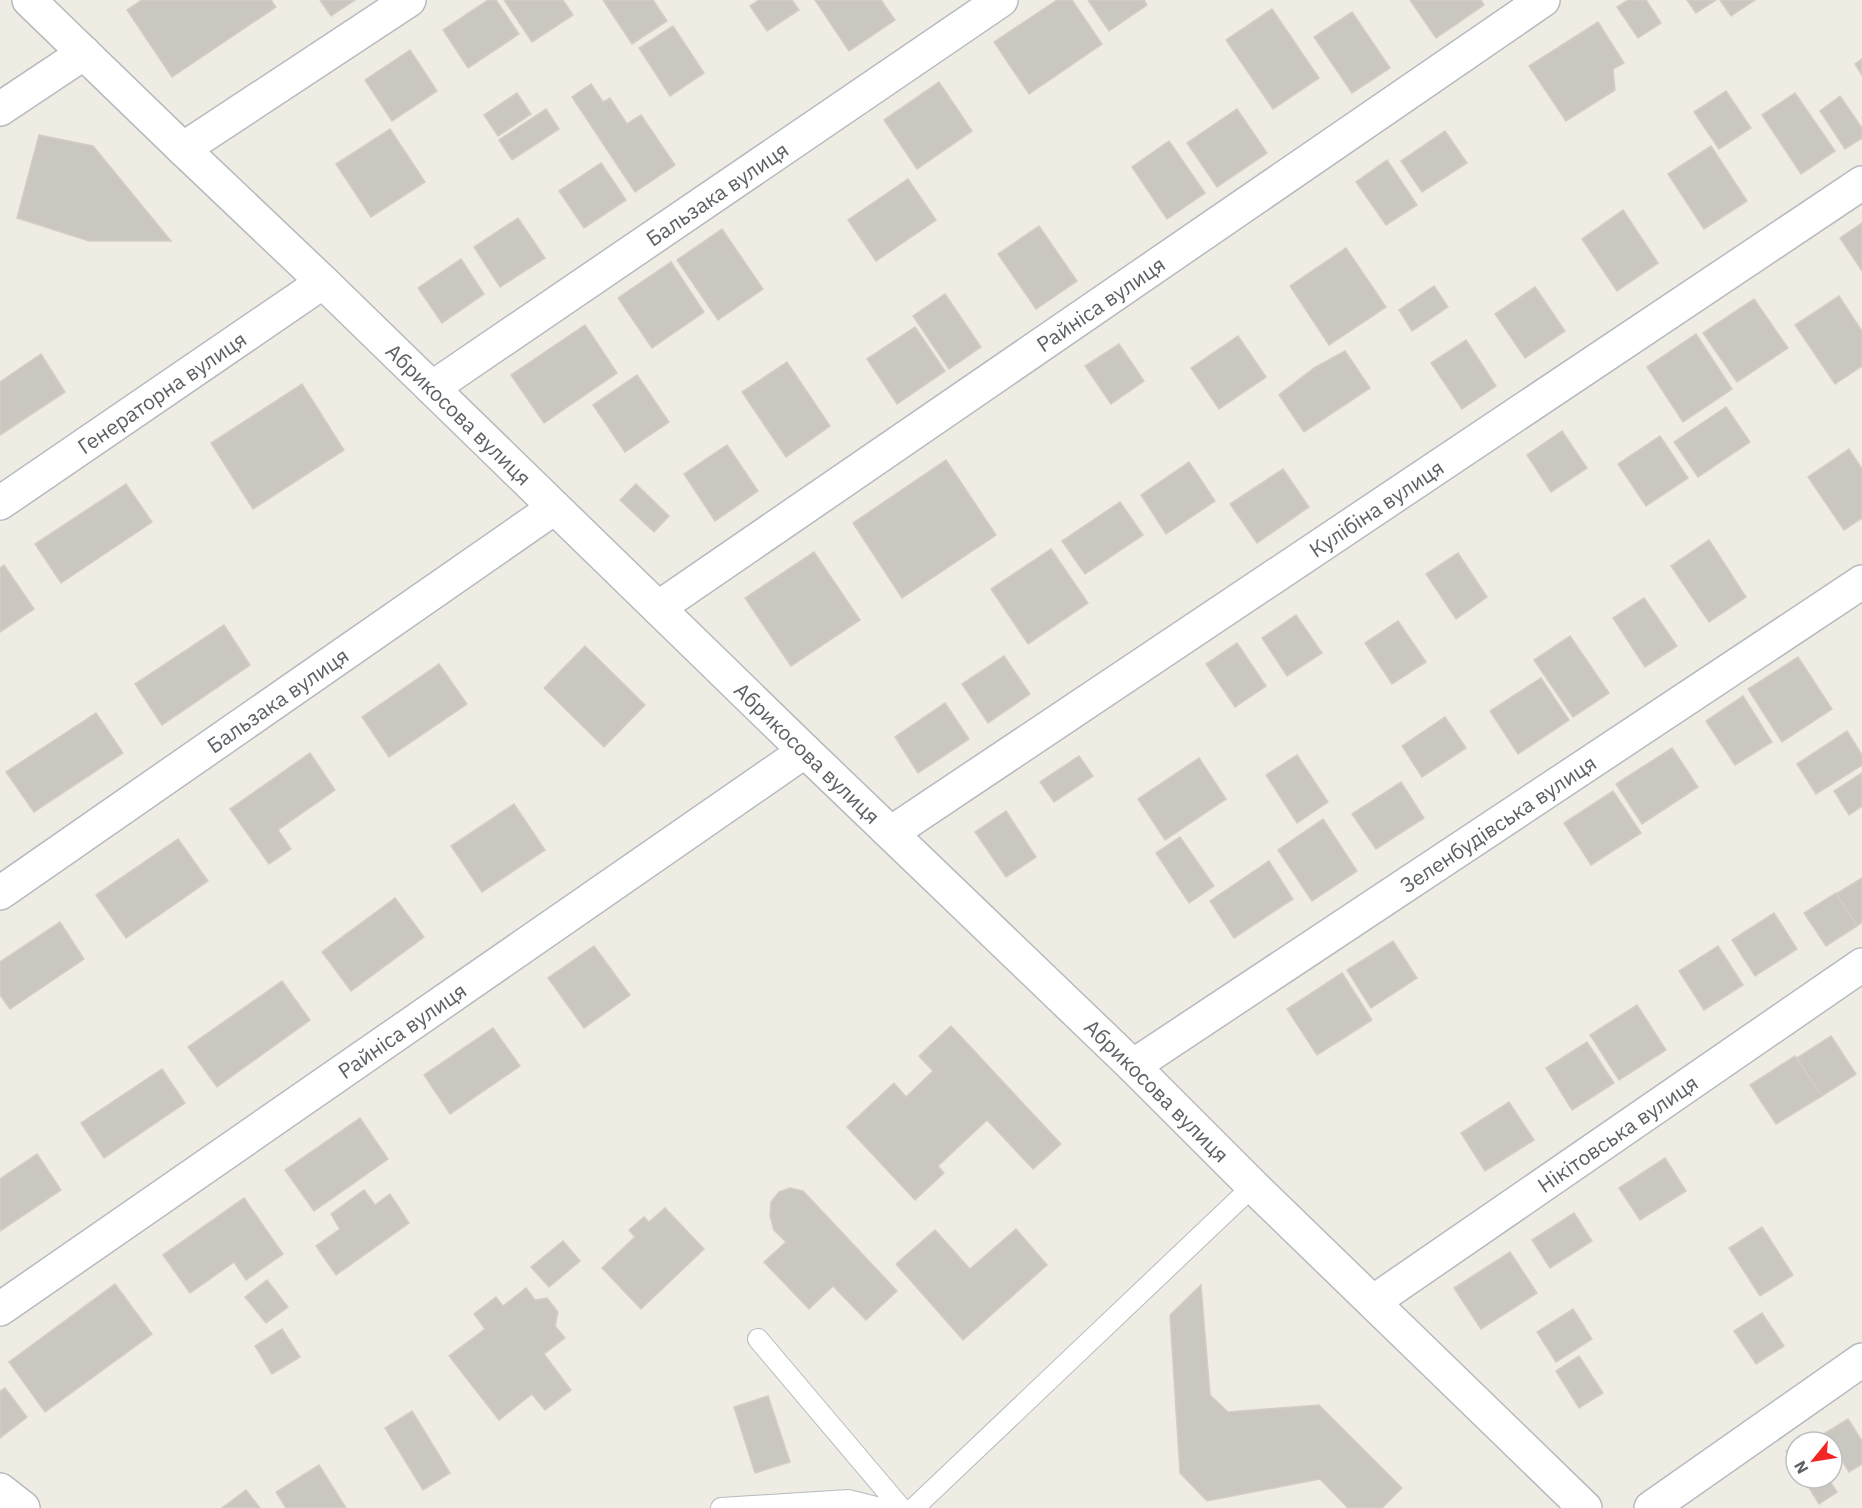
<svg xmlns="http://www.w3.org/2000/svg" width="1862" height="1508" viewBox="0 0 1862 1508" font-family="'IBM Plex Sans',sans-serif">
	<style>
		.building { fill: #cac7c1; stroke: #d5cdc2; stroke-width: 1.5 }
		.lines { fill: none; stroke-linecap: round; stroke-linejoin: round }
		.service-casing { stroke: #b6babf; stroke-width: 22 }
		.minor-casing { stroke: #b6babf; stroke-width: 36 }
		.service { stroke: #fff; stroke-width: 20 }
		.minor { stroke: #fff; stroke-width: 33 }
		.labels { text-anchor: middle; dominant-baseline: central; stroke-width: 5; stroke-linejoin: round; paint-order: stroke }
		.street-label { font-size: 21px; fill: #5c6165; stroke: #fff }
	</style>
	<rect width="100%" height="100%" fill="#efece4"/>
	<g class="building">
		<path d="M142 0H271L276 7 172 77 127 10Z"/>
		<path d="M320 0H355L331 16Z"/>
		<path d="M488 0H496L519 34 468 68 443 30Z"/>
		<path d="M504 0H563L573 15 532 42Z"/>
		<path d="M603 0H653L667 21 632 44Z"/>
		<path d="M759 0H792L799 10 767 31 750 6Z"/>
		<path d="M815 0H881L895 20 849 51Z"/>
		<path d="M1057 0H1072L1102 44 1029 94 994 42Z"/>
		<path d="M1088 0H1144L1147 5 1109 31Z"/>
		<path d="M1410 0H1481L1484 5 1436 38Z"/>
		<path d="M1628 0H1646L1661 23 1638 38 1617 7Z"/>
		<path d="M1687 0H1716L1696 13Z"/>
		<path d="M1720 0H1755L1731 16Z"/>
		<path d="M1272 9 1319 78 1273 109 1226 40Z"/>
		<path d="M1352 12 1390 68 1352 93 1314 37Z"/>
		<path d="M1598 22 1624 63 1613 69 1615 90 1566 121 1529 66Z"/>
		<path d="M673 26 704 73 670 96 639 48Z"/>
		<path d="M410 50 437 91 392 121 365 80Z"/>
		<path d="M1862 59V75L1855 64Z"/>
		<path d="M939 82 972 131 917 169 884 120Z"/>
		<path d="M591 84 603 102 610 98 627 124 641 115 675 165 635 192 572 97Z"/>
		<path d="M1726 91 1751 128 1719 149 1694 112Z"/>
		<path d="M517 93 531 114 498 136 484 115Z"/>
		<path d="M1795 93 1835 151 1801 174 1762 115Z"/>
		<path d="M1840 96 1862 128V138L1845 149 1820 111Z"/>
		<path d="M546 109 559 129 512 160 499 140Z"/>
		<path d="M1237 109 1267 153 1217 187 1187 143Z"/>
		<path d="M390 129 425 182 371 217 336 164Z"/>
		<path d="M1445 131 1467 163 1422 192 1401 161Z"/>
		<path d="M39 135 93 146 171 241H89L17 218Z"/>
		<path d="M1169 141 1205 193 1167 219 1132 167Z"/>
		<path d="M1711 146 1747 201 1704 229 1668 174Z"/>
		<path d="M1387 160 1417 205 1386 225 1356 182Z"/>
		<path d="M601 163 626 200 584 228 559 191Z"/>
		<path d="M908 179 936 220 876 261 848 220Z"/>
		<path d="M1623 210 1658 263 1617 291 1582 239Z"/>
		<path d="M518 218 545 258 500 287 474 247Z"/>
		<path d="M1862 223V271L1840 238Z"/>
		<path d="M1039 226 1077 281 1036 309 998 254Z"/>
		<path d="M722 229 763 289 718 320 677 260Z"/>
		<path d="M1346 248 1386 307 1329 345 1290 286Z"/>
		<path d="M461 259 484 294 442 323 418 288Z"/>
		<path d="M671 262 704 312 652 348 618 298Z"/>
		<path d="M1434 286 1448 307 1412 331 1399 310Z"/>
		<path d="M1535 287 1565 331 1525 358 1495 314Z"/>
		<path d="M945 294 981 347 949 369 913 316Z"/>
		<path d="M1839 296 1862 331V366L1835 384 1795 325Z"/>
		<path d="M1754 299 1788 348 1737 382 1703 333Z"/>
		<path d="M585 325 617 373 544 423 511 375Z"/>
		<path d="M915 327 945 371 897 404 867 359Z"/>
		<path d="M1696 334 1732 389 1683 422 1647 367Z"/>
		<path d="M1238 336 1266 377 1219 409 1191 368Z"/>
		<path d="M1466 340 1496 386 1462 409 1431 363Z"/>
		<path d="M1119 344 1144 381 1111 404 1085 366Z"/>
		<path d="M1345 351 1370 388 1304 432 1279 395 1314 368Z"/>
		<path d="M41 354 65 392 0 435V382Z"/>
		<path d="M787 362 830 426 786 457 742 392Z"/>
		<path d="M637 375 669 422 625 452 593 405Z"/>
		<path d="M302 384 344 450 253 509 211 443Z"/>
		<path d="M1726 407 1750 442 1698 477 1674 442Z"/>
		<path d="M1562 431 1587 468 1551 492 1527 455Z"/>
		<path d="M1660 436 1688 478 1646 506 1618 464Z"/>
		<path d="M727 445 758 491 715 521 684 474Z"/>
		<path d="M1849 449 1862 469V518L1844 530 1808 477Z"/>
		<path d="M946 460 996 535 902 598 853 523Z"/>
		<path d="M1189 462 1215 501 1166 534 1141 495Z"/>
		<path d="M1283 469 1309 507 1257 543 1230 504Z"/>
		<path d="M126 484 152 522 61 583 35 544Z"/>
		<path d="M636 484 669 516 654 532 620 500Z"/>
		<path d="M1120 502 1143 535 1085 574 1062 541Z"/>
		<path d="M1709 540 1746 597 1709 622 1671 566Z"/>
		<path d="M1051 549 1088 603 1028 644 991 589Z"/>
		<path d="M814 552 860 620 791 666 745 598Z"/>
		<path d="M1458 553 1487 597 1456 619 1426 574Z"/>
		<path d="M4 565 34 609 0 632V568Z"/>
		<path d="M1644 598 1677 646 1645 667 1613 618Z"/>
		<path d="M1296 615 1322 653 1287 676 1262 638Z"/>
		<path d="M1398 621 1426 662 1392 684 1365 643Z"/>
		<path d="M224 625 250 665 162 725 135 684Z"/>
		<path d="M1570 636 1609 693 1573 717 1534 660Z"/>
		<path d="M1237 643 1266 686 1235 707 1206 664Z"/>
		<path d="M585 646 645 705 604 747 544 688Z"/>
		<path d="M1004 656 1030 694 988 723 962 684Z"/>
		<path d="M1798 657 1832 709 1782 742 1748 689Z"/>
		<path d="M439 664 467 704 389 757 362 717Z"/>
		<path d="M1541 678 1569 720 1518 754 1490 711Z"/>
		<path d="M1743 696 1772 742 1735 765 1706 721Z"/>
		<path d="M945 703 969 739 918 773 895 737Z"/>
		<path d="M96 713 123 753 34 812 6 772Z"/>
		<path d="M1445 717 1466 748 1422 777 1402 746Z"/>
		<path d="M1847 731 1862 755V765L1816 794 1797 764Z"/>
		<path d="M1672 748 1698 787 1642 824 1616 784Z"/>
		<path d="M310 753 335 790 278 830 291 849 269 864 230 809Z"/>
		<path d="M1297 755 1328 802 1297 823 1266 775Z"/>
		<path d="M1079 756 1093 776 1054 802 1040 782Z"/>
		<path d="M1199 758 1226 799 1165 840 1138 799Z"/>
		<path d="M1862 773V806L1849 815 1834 791Z"/>
		<path d="M1401 782 1424 818 1376 849 1352 814Z"/>
		<path d="M1613 791 1641 833 1591 865 1564 823Z"/>
		<path d="M514 804 545 850 482 892 451 846Z"/>
		<path d="M1006 811 1036 857 1006 877 975 832Z"/>
		<path d="M1323 819 1357 871 1312 901 1278 850Z"/>
		<path d="M1180 837 1214 886 1189 903 1156 853Z"/>
		<path d="M178 839 208 881 126 938 96 895Z"/>
		<path d="M1269 861 1293 899 1234 938 1210 901Z"/>
		<path d="M1862 878V922L1857 926 1836 894Z"/>
		<path d="M1836 893 1857 926 1826 946 1804 913Z"/>
		<path d="M395 898 424 937 351 991 322 952Z"/>
		<path d="M1774 913 1797 949 1755 976 1732 940Z"/>
		<path d="M60 922 84 959 10 1009 0 995V962Z"/>
		<path d="M1393 941 1417 978 1371 1008 1347 970Z"/>
		<path d="M594 946 630 995 584 1028 548 978Z"/>
		<path d="M1718 946 1743 985 1704 1010 1679 971Z"/>
		<path d="M1342 973 1372 1020 1317 1055 1287 1009Z"/>
		<path d="M282 981 310 1020 217 1087 188 1047Z"/>
		<path d="M1637 1005 1666 1050 1619 1080 1590 1035Z"/>
		<path d="M951 1026 1061 1144 1033 1169 987 1120 938 1166 944 1173 915 1200 847 1127 894 1083 906 1097 933 1071 919 1056Z"/>
		<path d="M493 1028 520 1066 450 1114 424 1075Z"/>
		<path d="M1831 1036 1856 1074 1822 1096 1797 1058Z"/>
		<path d="M1587 1042 1614 1083 1572 1110 1546 1068Z"/>
		<path d="M1795 1056 1822 1096 1776 1124 1750 1085Z"/>
		<path d="M162 1069 185 1103 104 1158 81 1123Z"/>
		<path d="M1509 1102 1534 1140 1485 1171 1461 1133Z"/>
		<path d="M360 1118 388 1159 314 1211 285 1170Z"/>
		<path d="M37 1154 61 1190 0 1231V1179Z"/>
		<path d="M1665 1158 1686 1191 1640 1220 1619 1188Z"/>
		<path d="M790 1188 803 1191 897 1291 866 1320 833 1286 809 1309 764 1262 786 1242 774 1230 770 1216 771 1202 779 1192Z"/>
		<path d="M364 1190 375 1205 390 1194 409 1223 336 1275 316 1246 340 1229 331 1214Z"/>
		<path d="M244 1198 283 1254 246 1280 234 1262 190 1293 163 1255Z"/>
		<path d="M665 1208 704 1249 641 1309 602 1268 635 1237 629 1230 644 1217 649 1222Z"/>
		<path d="M1574 1213 1592 1241 1550 1268 1532 1240Z"/>
		<path d="M1762 1227 1793 1275 1760 1296 1729 1248Z"/>
		<path d="M1016 1229 1047 1265 963 1340 896 1264 935 1230 970 1269Z"/>
		<path d="M563 1241 580 1261 549 1287 531 1267Z"/>
		<path d="M1510 1252 1537 1293 1481 1329 1454 1288Z"/>
		<path d="M267 1280 288 1307 266 1323 245 1297Z"/>
		<path d="M115 1284 152 1334 45 1412 9 1362Z"/>
		<path d="M1201 1285 1210 1395 1228 1412 1319 1405 1402 1488 1382 1508H1348L1320 1479 1207 1501 1180 1473 1170 1315Z"/>
		<path d="M526 1288 535 1300 547 1298 558 1312 555 1326 565 1338 544 1354 571 1390 545 1410 532 1394 499 1420 449 1356 485 1329 474 1314 496 1297 503 1306Z"/>
		<path d="M1573 1309 1592 1339 1556 1362 1537 1332Z"/>
		<path d="M1762 1313 1784 1346 1756 1364 1734 1331Z"/>
		<path d="M282 1329 300 1357 272 1374 255 1346Z"/>
		<path d="M1579 1356 1603 1393 1579 1408 1556 1371Z"/>
		<path d="M5 1388 27 1417 0 1438V1391Z"/>
		<path d="M768 1396 790 1462 755 1473 734 1407Z"/>
		<path d="M412 1411 450 1473 423 1490 385 1428Z"/>
		<path d="M1848 1419 1862 1441V1464L1849 1472 1825 1433Z"/>
		<path d="M1796 1445V1467L1786 1451Z"/>
		<path d="M319 1465 346 1508H286L276 1492Z"/>
		<path d="M1803 1478H1828L1837 1492 1819 1504Z"/>
		<path d="M246 1490 260 1508H222Z"/>
	</g>
	<g class="lines">
		<g class="service-casing">
			<g id="service">
				<path d="M758 1339 901 1508"/>
				<path d="M721 1508 848 1500 880 1508"/>
				<path d="M914 1508 1253 1186"/>
			</g>
		</g>
		<g class="minor-casing">
			<g id="minor">
				<path id="s1" d="M29 0 183 149 323 282 805 751 1133 1066 1253 1186 1585 1508"/>
				<path d="M0 109 84 53"/>
				<path d="M183 149 409 0"/>
				<path id="s2" d="M432 388 1001 0"/>
				<path id="s3" d="M0 503 323 282"/>
				<path id="s4" d="M658 608 1543 0"/>
				<path id="s5" d="M891 833 1862 183"/>
				<path id="s6" d="M0 893 554 508"/>
				<path id="s7" d="M1133 1066 1862 582"/>
				<path id="s8" d="M1373 1302 1862 965"/>
				<path id="s9" d="M0 1309 805 751"/>
				<path d="M0 1490 23 1508"/>
				<path d="M1651 1508 1862 1360"/>
			</g>
		</g>
		<use href="#service" class="service"/>
		<use href="#minor" class="minor"/>
	</g>
	<g class="labels">
		<g class="street-label">
			<text stroke="none"><textPath href="#s2" startOffset="345">Бальзака вулиця</textPath></text>
			<text stroke="none"><textPath href="#s4" startOffset="537">Райніса вулиця</textPath></text>
			<text stroke="none"><textPath href="#s3" startOffset="196">Генераторна вулиця</textPath></text>
			<text stroke="none"><textPath href="#s1" startOffset="597">Абрикосова вулиця</textPath></text>
			<text stroke="none"><textPath href="#s5" startOffset="584">Кулібіна вулиця</textPath></text>
			<text stroke="none"><textPath href="#s6" startOffset="338">Бальзака вулиця</textPath></text>
			<text stroke="none"><textPath href="#s1" startOffset="1083">Абрикосова вулиця</textPath></text>
			<text stroke="none"><textPath href="#s7" startOffset="438">Зеленбудівська вулиця</textPath></text>
			<text stroke="none"><textPath href="#s9" startOffset="489">Райніса вулиця</textPath></text>
			<text stroke="none"><textPath href="#s1" startOffset="1569">Абрикосова вулиця</textPath></text>
			<text stroke="none"><textPath href="#s8" startOffset="297">Нікітовська вулиця</textPath></text>
		</g>
	</g>
	<g transform="translate(1814 1460) rotate(240)"><circle r="28" fill="#ffffff" stroke="#bec0c1" stroke-width="1.5"/>
	<path d="M0-4.5L10 22L0 15L-10 22Z" fill="#f42625"/>
	<text y="-9" font-size="16" font-weight="bold" text-anchor="middle" fill="#5c6165">N</text>
	</g>
</svg>
